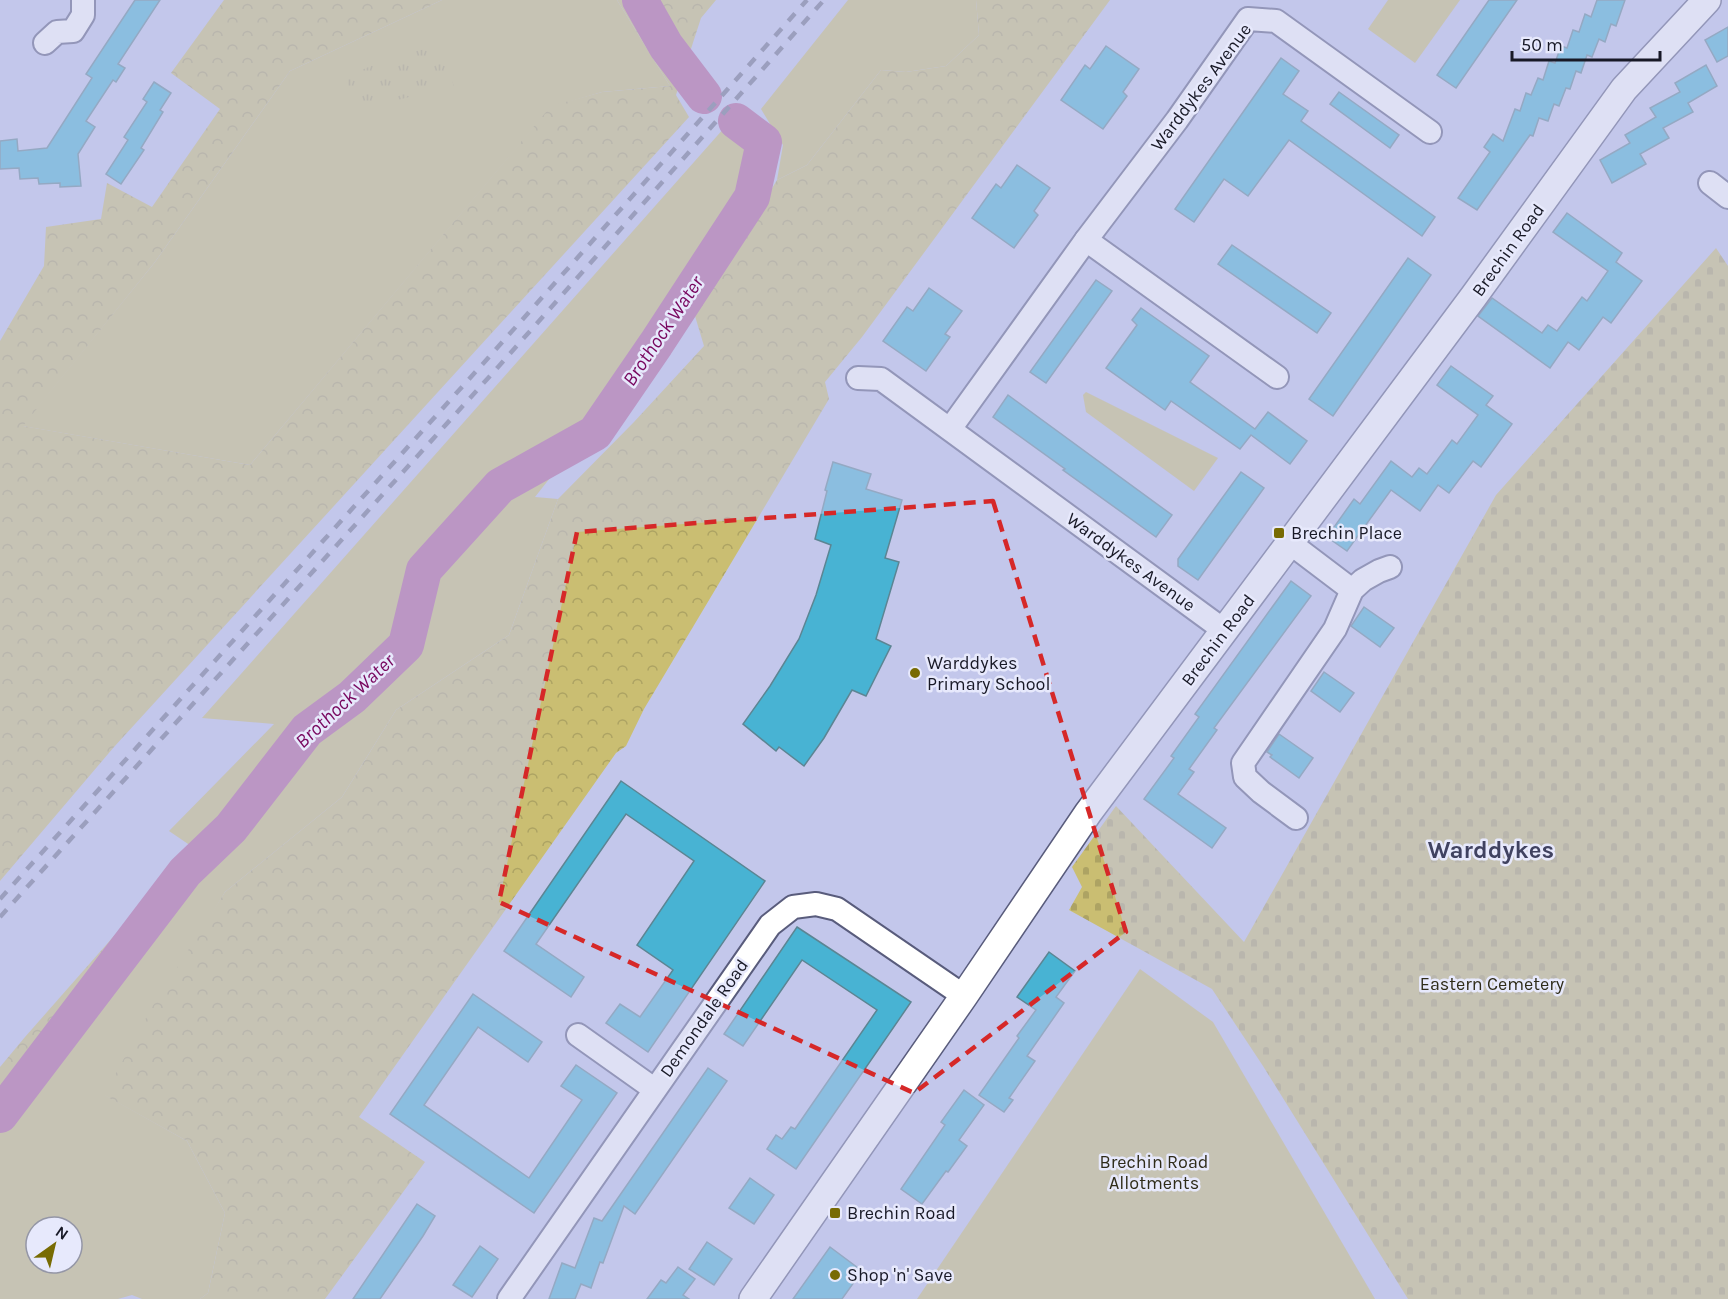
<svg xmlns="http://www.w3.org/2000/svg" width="1728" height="1299" viewBox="0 0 1728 1299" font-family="Karla,sans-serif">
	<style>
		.green { fill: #cabe72; fill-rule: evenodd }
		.forest { fill: url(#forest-crowns) }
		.cemetery { fill: url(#cemetery-stones) }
		.park { fill: url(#park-tufts) }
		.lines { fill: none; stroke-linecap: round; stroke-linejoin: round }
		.river { stroke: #b15b96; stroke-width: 36 }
		.building { fill: #48b3d3; stroke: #5c8593; stroke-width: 1.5 }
		.minor-casing { stroke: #595c7c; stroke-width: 26 }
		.tertiary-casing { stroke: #595c7c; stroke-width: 30 }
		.minor { stroke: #fff; stroke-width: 22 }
		.tertiary { stroke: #fff; stroke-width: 27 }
		.rail { stroke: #6c6f87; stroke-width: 4.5; stroke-dasharray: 10 10; stroke-linecap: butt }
		.marked { fill: none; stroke: #d62828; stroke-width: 4.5; stroke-dasharray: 12 8; stroke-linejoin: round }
		.poi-dot { fill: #786b03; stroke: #e7e9fc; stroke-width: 2 }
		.labels { text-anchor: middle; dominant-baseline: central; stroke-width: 5; stroke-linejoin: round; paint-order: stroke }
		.street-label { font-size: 18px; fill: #181926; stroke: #e7e9fc }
		.poi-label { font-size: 18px; fill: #181926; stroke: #e7e9fc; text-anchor: start }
		.park-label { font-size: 18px; fill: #2f2c19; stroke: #e7e9fc }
		.water-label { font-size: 20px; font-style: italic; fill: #78075f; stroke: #e7e9fc }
		.district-label { font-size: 24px; font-weight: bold; fill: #404260; stroke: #e7e9fc }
	</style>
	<defs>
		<pattern id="forest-crowns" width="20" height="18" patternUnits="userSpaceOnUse" patternTransform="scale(1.5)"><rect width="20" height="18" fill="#cabe72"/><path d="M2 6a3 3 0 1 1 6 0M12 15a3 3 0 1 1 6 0" fill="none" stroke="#ada363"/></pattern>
		<pattern id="cemetery-stones" width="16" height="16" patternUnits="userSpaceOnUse" patternTransform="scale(1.5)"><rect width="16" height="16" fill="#cabe72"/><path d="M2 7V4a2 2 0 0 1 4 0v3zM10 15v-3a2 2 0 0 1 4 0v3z" fill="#ada363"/></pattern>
		<pattern id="park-tufts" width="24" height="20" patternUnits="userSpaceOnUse" patternTransform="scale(1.5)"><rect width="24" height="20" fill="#cabe72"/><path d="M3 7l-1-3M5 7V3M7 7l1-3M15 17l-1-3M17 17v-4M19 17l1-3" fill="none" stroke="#ada363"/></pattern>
	</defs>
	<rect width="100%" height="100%" fill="#c3c7eb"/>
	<g class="green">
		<path d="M442 0H617L670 86 602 92 551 107 250 465 22 426 155 262 290 71Z"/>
		<path d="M848 0H976L979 35 946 66 906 72 881 70 807 165 777 180 783 145 761 109Z"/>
		<path d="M1388 0H1460L1415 63 1368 29Z"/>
		<path d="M725 127 753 148 742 196 591 426 535 497 558 499 509 635 396 710 342 797 225 892 105 1095 187 1141 225 1213 208 1293 200 1299H142L132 1295 118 1299H0V1126L180 900 150 895 194 848 169 831 274 724 202 718ZM36 1227H72V1263H36Z"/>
		<path d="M1086 392 1218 458 1194 491 1086 412 1083 395Z"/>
		<path d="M1140 969 1213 1022 1375 1299H917Z"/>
	</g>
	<g class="forest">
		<path d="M224 0H442L290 71 155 262 23 426 250 465 551 106 602 92 670 86 617 0H716L701 18 676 95 689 117 114 747 0 881V341L44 266 46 227 101 219 107 183 152 207 220 109 171 73Z"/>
		<path d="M976 0H1110L862 337 825 382 829 399 644 709 626 746 616 753 359 1117 425 1162 325 1299H200L208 1293 225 1213 187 1141 104 1095 152 1007 225 892 342 797 396 710 509 635 558 499 634 422 704 346 695 316 777 180 807 165 881 70 906 72 946 66 979 35Z"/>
		<path d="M150 895 181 899 0 1126V1067L25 1037Z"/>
	</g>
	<path class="cemetery" d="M1716 248 1728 266V1299H1408L1263 1066 1212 989 1069 910 1082 887 1072 867 1116 806 1244 942 1496 495Z"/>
	<path class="park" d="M438 48 454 86 381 104 358 114 345 77 404 52Z"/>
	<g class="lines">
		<g class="river">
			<path d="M640 0 666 46 704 96"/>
			<path d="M0 1115 185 872 231 828 307 730 352 697 406 645 424 570 500 486 595 433 656 344 752 197 764 142 736 121"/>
		</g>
	</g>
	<g class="building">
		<path d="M135 0H160L118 64 125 68 116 82 113 80 86 121 95 127 78 154 81 186 60 187V183L39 184 38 178 20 179 19 168 0 169V141L17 139 18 151 47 148 92 78 86 74Z"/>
		<path d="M1489 0H1517L1456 88 1437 75Z"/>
		<path d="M1597 0H1625L1616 26 1611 24 1605 42 1599 39 1592 57 1587 55 1581 73 1576 71 1570 89 1566 88 1559 106 1554 104 1548 121 1539 118 1533 136 1530 135 1477 210 1458 198 1490 152 1484 147 1493 134 1503 141 1515 109 1520 111 1526 93 1531 95 1538 78 1543 80 1549 61 1555 63 1561 46 1567 48 1573 30 1579 32 1585 14 1591 17Z"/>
		<path d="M1728 27V56L1717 62 1705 40Z"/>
		<path d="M1106 46 1139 69 1123 92 1127 96 1103 129 1061 100 1085 65 1090 69Z"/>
		<path d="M1281 58 1299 71 1283 94 1308 111 1301 121 1435 217 1422 236 1289 140 1248 196 1224 179 1194 222 1175 209Z"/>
		<path d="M1706 65 1717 86 1688 103 1693 112 1663 128 1669 138 1640 154 1646 164 1612 183 1600 160 1630 143 1625 135 1656 117 1650 108 1680 92 1675 83Z"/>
		<path d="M154 82 171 93 160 110 163 112 141 148 144 150 121 184 106 174 128 140 124 137 147 102 143 99Z"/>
		<path d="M1339 92 1399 135 1390 148 1330 104Z"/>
		<path d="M1017 165 1050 188 1034 211 1038 215 1014 248 972 218 996 184 1001 188Z"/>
		<path d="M1567 213 1622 253 1616 262 1642 281 1611 323 1603 317 1579 350 1568 342 1550 368 1478 316 1492 298 1542 333 1548 325 1557 331 1582 297 1587 301 1608 271 1553 232Z"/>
		<path d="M1232 245 1331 313 1317 333 1218 264Z"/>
		<path d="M1408 258 1431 275 1333 416 1309 399Z"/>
		<path d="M1096 280 1112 291 1046 383 1030 372Z"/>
		<path d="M929 288 962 311 945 334 950 337 926 371 883 341 907 307 913 311Z"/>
		<path d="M1141 308 1209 356 1190 382 1255 429 1268 412 1307 441 1290 464 1251 435 1240 449 1171 401 1165 410 1106 368 1137 325 1132 320Z"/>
		<path d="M1451 366 1493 396 1486 405 1512 424 1481 467 1473 461 1449 493 1438 485 1420 511 1391 490 1347 551 1327 537 1354 499 1360 504 1391 461 1412 477 1419 468 1427 474 1452 440 1457 444 1478 415 1437 385Z"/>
		<path d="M1008 395 1172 515 1156 537 1063 470 1065 469 993 417Z"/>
		<path d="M833 462 871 474 866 489 902 500 885 558 899 562 876 639 891 646 866 696 852 690 824 738 804 766 779 747 776 751 743 724 770 686 799 639 816 595 831 545 815 539 827 491 825 490Z"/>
		<path d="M1241 472 1264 488 1198 580 1178 566V559Z"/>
		<path d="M1291 581 1311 596 1214 728 1217 730 1189 769 1194 772 1178 794 1226 828 1212 848 1144 799 1174 758 1171 756 1199 717 1195 714Z"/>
		<path d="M1364 607 1394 628 1380 647 1351 626Z"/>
		<path d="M1324 672 1354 693 1340 712 1311 691Z"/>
		<path d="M1279 734 1313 758 1299 778 1270 757 1272 755 1267 752Z"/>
		<path d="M621 781 765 881 648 1052 606 1023 620 1004 640 1017 673 970 637 945 694 861 626 814 536 944 584 977 571 997 504 951Z"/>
		<path d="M797 927 911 1002 796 1169 767 1149 776 1135 782 1139 791 1127 795 1129 877 1010 802 960 743 1046 724 1034Z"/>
		<path d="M1049 952 1075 971 1056 997 1064 1003 1027 1056 1035 1061 1009 1098 1013 1100 1004 1112 979 1095 1019 1038 1017 1036 1036 1010 1017 997Z"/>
		<path d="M473 994 542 1042 528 1062 478 1027 424 1105 529 1178 582 1100 561 1086 576 1065 617 1093 534 1213 390 1114Z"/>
		<path d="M708 1068 727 1081 635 1214 624 1206 603 1263 600 1262 591 1288 581 1284 575 1299H549L562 1263 575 1268 594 1218 602 1221Z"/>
		<path d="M964 1090 984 1105 959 1140 967 1146 948 1172 946 1171 922 1204 901 1189 945 1125 941 1122Z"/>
		<path d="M750 1178 774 1195 754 1224 729 1208Z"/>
		<path d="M417 1204 435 1216 423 1236 380 1299H353Z"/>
		<path d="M707 1242 732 1259 714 1285 689 1269Z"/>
		<path d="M480 1246 498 1259 472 1297 453 1285Z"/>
		<path d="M830 1247 862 1271 842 1299H793Z"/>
		<path d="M678 1267 695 1279 683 1295 689 1299H647L661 1280 666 1283Z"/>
	</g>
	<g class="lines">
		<g class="minor-casing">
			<g id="minor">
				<path d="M45 43 57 32 73 31 83 15V0"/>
				<path d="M1710 183 1728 197"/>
				<path d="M1086 240 1277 377"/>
				<path d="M858 378 881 379 1225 631"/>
				<path d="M950 429 1086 240 1177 120 1248 19 1276 21 1430 132"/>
				<path d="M1290 543 1352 590"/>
				<path d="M1296 818 1261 792 1245 777 1243 763 1335 629 1352 590 1363 580 1379 571 1390 567"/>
				<path d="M578 1035 654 1089"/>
				<path d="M509 1299 770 925 793 907 816 904 837 909 964 996"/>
			</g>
		</g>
		<g class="tertiary-casing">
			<path id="tertiary" d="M753 1299 964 996 1088 813 1474 296 1624 89 1707 0"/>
		</g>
		<use href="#minor" class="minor"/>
		<use href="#tertiary" class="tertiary"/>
		<g class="rail">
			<path d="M0 899 489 357 807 0"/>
			<path d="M0 917 499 366 824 0"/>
		</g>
	</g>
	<path d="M0 0H1728V1299H0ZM993 501 1126 932 914 1093 499 902 577 532Z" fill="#c3c7eb" fill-opacity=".55" fill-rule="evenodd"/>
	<path class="marked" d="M993 501 1126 932 914 1093 499 902 577 532Z"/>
	<g class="poi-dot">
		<rect x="1273" y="527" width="12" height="12" rx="3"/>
		<circle cx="915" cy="673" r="6"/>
		<rect x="829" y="1207" width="12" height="12" rx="3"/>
		<circle cx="835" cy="1275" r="6"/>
	</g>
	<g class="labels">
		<g class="street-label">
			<text transform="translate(1201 87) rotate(-53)">Warddykes Avenue</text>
			<text transform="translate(1508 250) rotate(-54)">Brechin Road</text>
			<text transform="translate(1131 562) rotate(36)">Warddykes Avenue</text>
			<text transform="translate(1218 640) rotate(-53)">Brechin Road</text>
			<text transform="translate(704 1018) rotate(-55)">Demondale Road</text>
		</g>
		<g class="poi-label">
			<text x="1291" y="533">Brechin Place</text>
			<text x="927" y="663">Warddykes<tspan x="927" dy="21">Primary School</tspan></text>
			<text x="847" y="1213">Brechin Road</text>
			<text x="847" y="1275">Shop 'n' Save</text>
		</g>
		<g class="park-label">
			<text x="1492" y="984">Eastern Cemetery</text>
			<text x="1154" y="1162">Brechin Road<tspan x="1154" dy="21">Allotments</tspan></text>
		</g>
		<g class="water-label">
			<text transform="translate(663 331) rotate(-56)">Brothock Water</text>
			<text transform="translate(345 701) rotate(-43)">Brothock Water</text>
		</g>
		<g class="district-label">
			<text x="1491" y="850">Warddykes</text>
		</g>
	</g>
	<g transform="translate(54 1245) rotate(34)"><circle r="28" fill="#e7e9fc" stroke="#9496a6" stroke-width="1.5"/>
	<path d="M0-4.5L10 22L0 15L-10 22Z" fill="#786b03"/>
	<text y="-9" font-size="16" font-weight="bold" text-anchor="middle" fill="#181926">N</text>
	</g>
	<path d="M1512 51v9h148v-9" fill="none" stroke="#181926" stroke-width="3"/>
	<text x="1521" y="51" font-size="18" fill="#181926" stroke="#e7e9fc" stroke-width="4.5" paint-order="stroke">50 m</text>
</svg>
